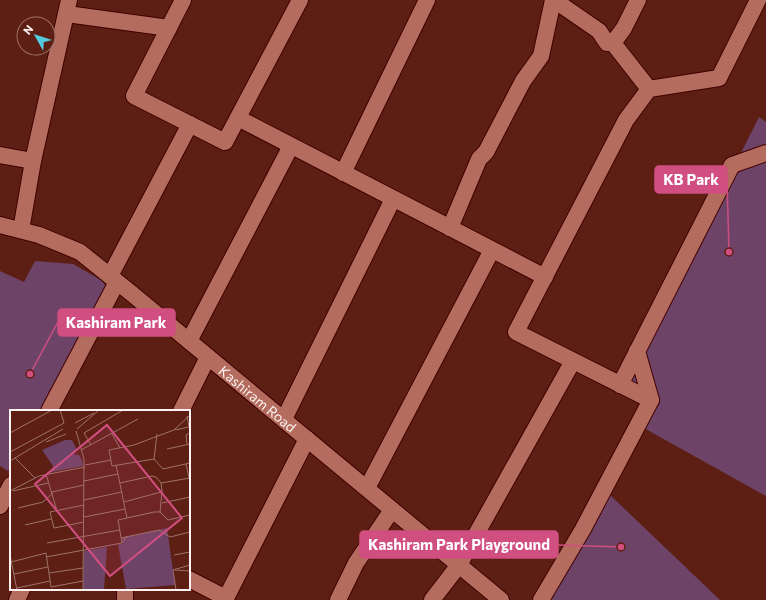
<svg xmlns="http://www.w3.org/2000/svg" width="766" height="600" viewBox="0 0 766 600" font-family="Commissioner,sans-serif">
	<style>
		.green { fill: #6d4367 }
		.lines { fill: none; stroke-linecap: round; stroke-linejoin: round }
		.minor-casing { stroke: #3f0100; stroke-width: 18 }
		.minor { stroke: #b46c5e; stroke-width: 16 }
		.labels { text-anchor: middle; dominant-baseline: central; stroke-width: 3; stroke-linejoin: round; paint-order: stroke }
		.street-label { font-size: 14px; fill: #fbf2f1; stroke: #5d1e13 }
		.inset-road { fill: none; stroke: #9c736c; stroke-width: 1 }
		.view { fill: #d04e80; fill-opacity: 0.15; stroke: #d04e80; stroke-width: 2 }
		.inset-edge { fill: none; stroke: #fbf2f1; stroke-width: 2 }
		.leader { fill: none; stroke: #d04e80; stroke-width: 1.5 }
		.callout-dot { fill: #d04e80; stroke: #5d1e13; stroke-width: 1.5 }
		.callout { fill: #d04e80; stroke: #d04e80; stroke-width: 1.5 }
		.callout-label { font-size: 15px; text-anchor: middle; font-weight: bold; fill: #fff }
	</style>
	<rect width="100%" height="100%" fill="#5d1e13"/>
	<g class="green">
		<path d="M759 117 766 122V496L642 427 658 403 626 382Z"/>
		<path d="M35 261 73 264 101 280 107 287 41 411H11V467L8 471 0 466V271L24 282Z"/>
		<path d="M608 493 720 600H548Z"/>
	</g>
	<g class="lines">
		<g class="minor-casing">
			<g id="minor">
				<path d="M183 0 134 96 225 142 300 0"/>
				<path d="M554 0 599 31 607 43H613"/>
				<path d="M67 14 169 28"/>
				<path d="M613 43 649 89"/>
				<path d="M613 43 624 28 638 0"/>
				<path d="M238 118 545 277"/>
				<path d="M0 155 33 161"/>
				<path d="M343 173 427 0"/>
				<path id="s1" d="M0 225 39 235 80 252 131 293 501 600"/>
				<path d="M450 228 479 159 486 152 523 81 541 56 553 0"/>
				<path d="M21 230 33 161 69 0"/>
				<path d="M110 276 190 124"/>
				<path d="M189 341 291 146"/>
				<path d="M620 385 732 165 766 153"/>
				<path d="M651 400 516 332 626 120 649 89 719 78 758 0"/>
				<path d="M49 411 117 282"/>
				<path d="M181 411 208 357"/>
				<path d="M284 419 393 199"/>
				<path d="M367 488 492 250"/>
				<path d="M0 506 11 485"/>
				<path d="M189 579 226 598"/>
				<path d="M125 589V600"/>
				<path d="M17 600 22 589"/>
				<path d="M225 600 307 439"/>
				<path d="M338 600 356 563 392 510"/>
				<path d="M432 600 459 565 573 361"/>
				<path d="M541 600 583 529 651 400 637 351"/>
			</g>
		</g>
		<use href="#minor" class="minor"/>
	</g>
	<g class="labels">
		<g class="street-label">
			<text stroke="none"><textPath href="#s1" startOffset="315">Kashiram Road</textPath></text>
		</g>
	</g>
	<g transform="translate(10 410)">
		<rect width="180" height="180" fill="#5d1e13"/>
		<path d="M55 30H62L67 40 64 41 65 45H69L72 50 73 56 41 62 43 56 32 40ZM157 118 165 175 116 179 108 134H113L112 128ZM97 137 94 180H73L74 141Z" fill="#6d4367"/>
		<path class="inset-road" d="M50 0 54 13M65 13 84 3M67 19 89 0M165 20 179 17 177 6M66 21 74 49 73 180M0 23 42 0M102 24 110 38M36 32 56 24M177 34 176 25 180 23M81 35 74 23 113 0M157 39 180 34M71 40 128 9M0 42 54 13M5 48 25 68M144 49 102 56 99 40 124 35 164 20 180 5M144 49 153 59 180 53M144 49 147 24M0 51 53 19M176 54 180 72M75 55 101 50M106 55 117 108M36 64 47 101M74 71 108 64M110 73 142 66 146 67 151 73 152 81 150 102M151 73 180 68M0 81 29 66 75 57M3 81 38 73M42 82 74 75M74 90 112 82M114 92 151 82M152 93 180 87M8 98 33 92 43 83M74 107 115 99M74 112 44 118 40 102 74 95M15 115 41 109M111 128 149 120 160 127 180 122M37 133 110 120M112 133 108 110 144 102H150L158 110 180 105M0 145 7 180M164 145 180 142M36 147 112 133 117 126M1 152 36 143 41 177 73 171M163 160 166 180M163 160 180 155M165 160 180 161M39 163 73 158M4 164 38 157M7 178 40 171"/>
		<path class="view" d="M97 15 172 108 100 166 25 74Z"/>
		<rect width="180" height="180" class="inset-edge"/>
	</g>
	<path class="leader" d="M729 252L727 180M30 374L58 322M621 547L558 545"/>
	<g class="callout-dot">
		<circle cx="729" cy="252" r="4"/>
		<circle cx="30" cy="374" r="4"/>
		<circle cx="621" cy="547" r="4"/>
	</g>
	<g class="callout">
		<rect x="655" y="166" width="72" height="27" rx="4"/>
		<rect x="58" y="309" width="117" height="27" rx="4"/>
		<rect x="360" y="531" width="198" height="27" rx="4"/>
	</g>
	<g class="callout-label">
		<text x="691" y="185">KB Park</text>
		<text x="116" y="328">Kashiram Park</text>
		<text x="459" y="550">Kashiram Park Playground</text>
	</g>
	<g transform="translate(36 36) rotate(309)"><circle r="19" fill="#5d1e13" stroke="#9c736c"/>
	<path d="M0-3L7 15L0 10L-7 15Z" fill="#55cadf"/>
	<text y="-6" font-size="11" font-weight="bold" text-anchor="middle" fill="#fbf2f1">N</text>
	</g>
</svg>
